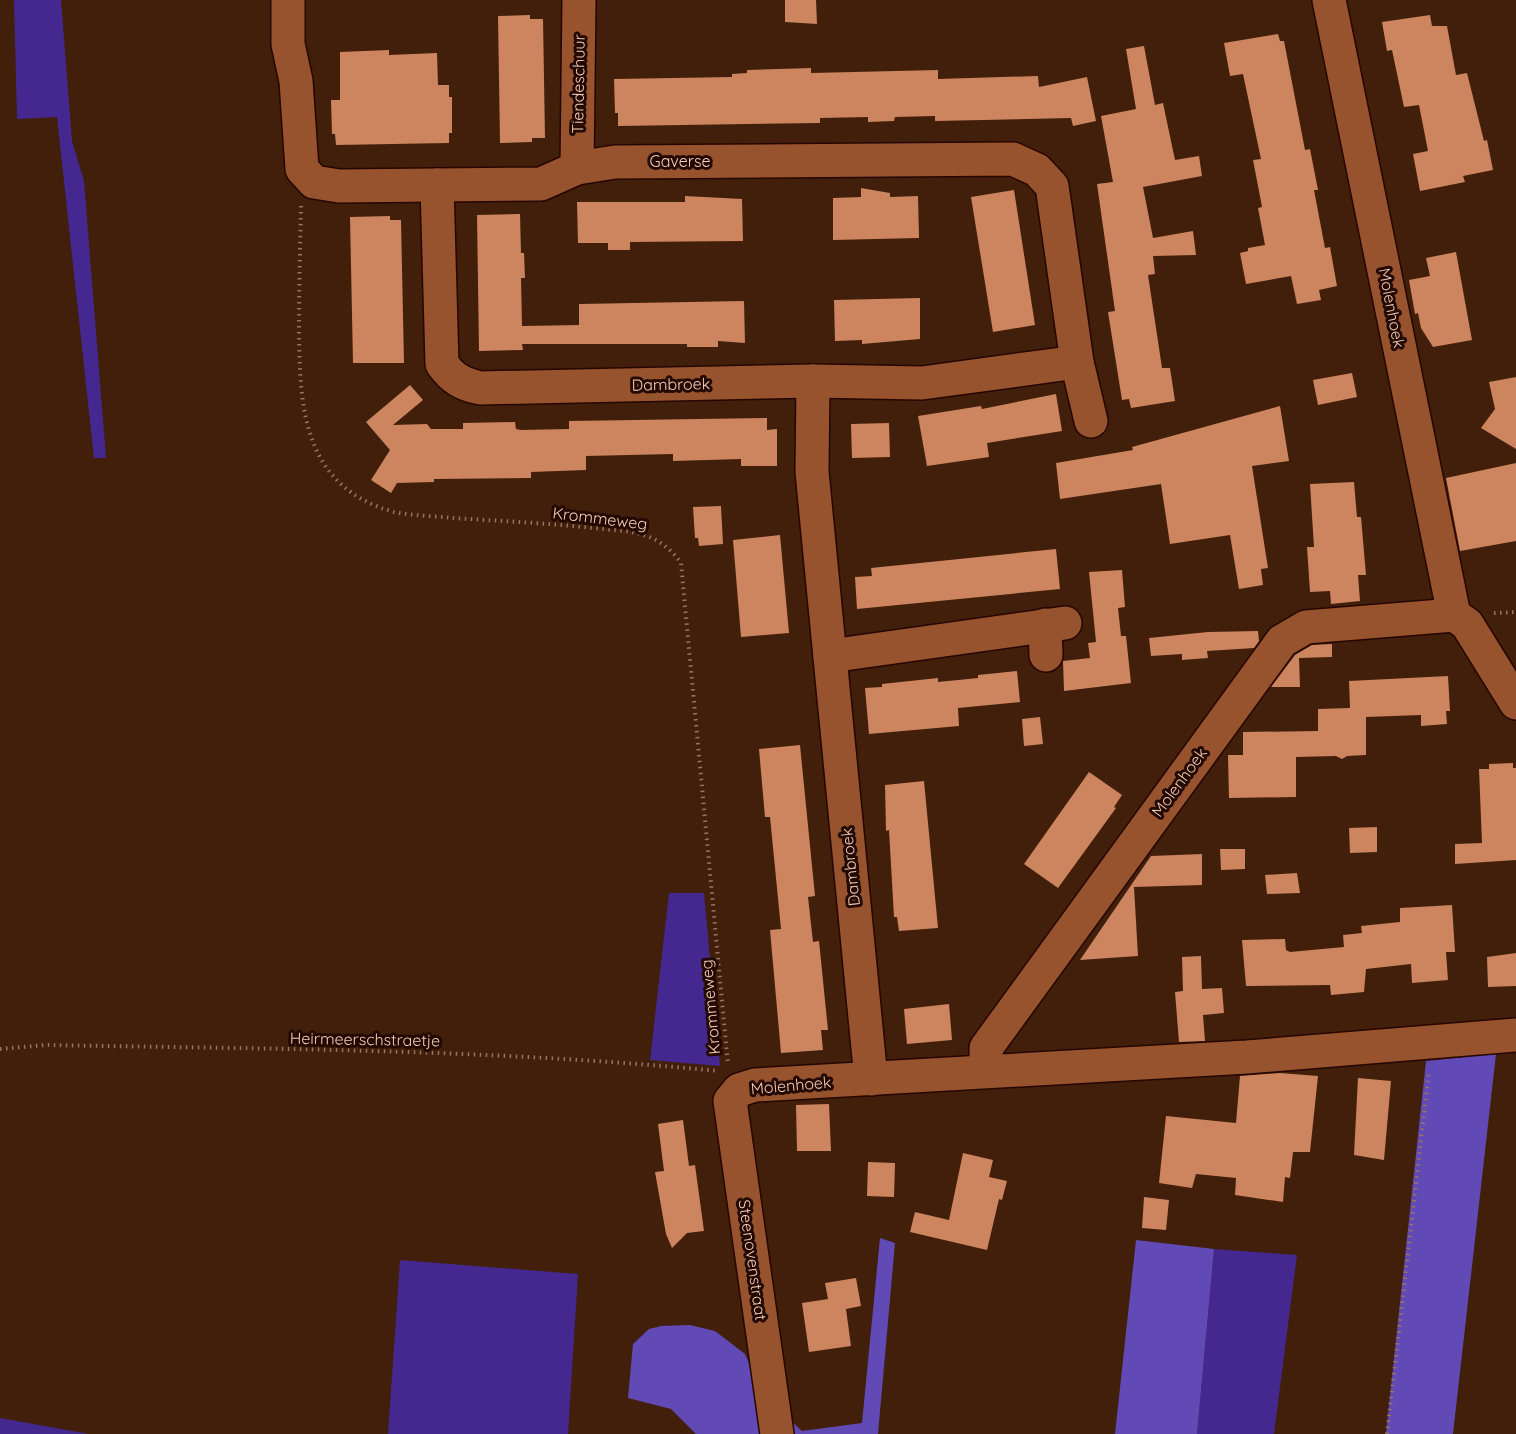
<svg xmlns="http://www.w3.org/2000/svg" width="1516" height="1434" viewBox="0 0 1516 1434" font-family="Quicksand,sans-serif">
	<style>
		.green { fill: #442890 }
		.forest { fill: #614ab6 }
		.building { fill: #cc855f }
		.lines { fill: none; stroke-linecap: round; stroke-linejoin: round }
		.minor-casing { stroke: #260600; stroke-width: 36 }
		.path { stroke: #997561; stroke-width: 4; stroke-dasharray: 1.5 4.5; stroke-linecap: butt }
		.minor { stroke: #96532e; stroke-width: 33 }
		.labels { text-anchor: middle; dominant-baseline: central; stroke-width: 6; stroke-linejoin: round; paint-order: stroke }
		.street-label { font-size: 16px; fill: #f4cdba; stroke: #230900 }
	</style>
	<rect width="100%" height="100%" fill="#411f0a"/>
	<g class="green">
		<path d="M14 0H61L72 141 84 181 106 458H94L57 117 17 119Z"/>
		<path d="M669 893H704L720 1066 650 1060Z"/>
		<path d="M1214 1249 1297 1255 1274 1434H1197Z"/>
		<path d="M400 1260 578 1274 568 1434H388Z"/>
		<path d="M0 1418 89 1434H0Z"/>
	</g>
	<g class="forest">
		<path d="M1496 1054 1453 1434H1386L1426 1061Z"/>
		<path d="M880 1238 895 1243 878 1434H696L671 1409 628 1398 633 1344 649 1329 661 1326 690 1325 715 1331 745 1354 765 1398 802 1431 862 1423Z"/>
		<path d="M1136 1240 1214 1249 1197 1434H1115Z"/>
	</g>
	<g class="building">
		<path d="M785 0H816L817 24 785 22Z"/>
		<path d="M530 15V19H543L545 138H532V142L500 143 498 16Z"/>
		<path d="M1430 15 1432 26H1447L1456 75 1467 73 1484 141 1487 140 1493 170 1463 176 1465 182 1420 191 1413 154 1428 151 1419 105 1404 107 1392 50 1387 51 1382 22Z"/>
		<path d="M1278 34 1280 41H1284L1305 150 1310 149 1318 190H1314L1325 248 1330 247 1337 286 1319 290 1321 300 1297 304 1291 276 1246 284 1240 253 1248 251V248L1265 245 1258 208 1262 207 1253 160 1261 159 1243 74 1230 76 1224 43Z"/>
		<path d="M1144 46 1155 105 1163 103 1175 160 1199 156 1202 176 1143 187 1153 238 1193 231 1196 255 1153 256 1155 274 1148 275 1162 368H1170L1175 401 1131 408 1129 399 1122 400 1108 312 1115 311 1097 184 1113 182 1101 116 1136 109 1126 49Z"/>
		<path d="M389 50V55L437 53 438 85H449V97H452V133H449V143L336 145 335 134H332L331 100H340V52Z"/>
		<path d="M811 68V73L938 70V79L1038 76 1039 87 1087 77 1096 121 1073 126 1071 118 935 121V116L895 117 894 121 868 122V117L820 118V123L618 126V113H615L614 79 732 77V74L747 73V70Z"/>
		<path d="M861 188 890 193V197L918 196 919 238 833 240V198L861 197Z"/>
		<path d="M1014 190 1035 325 993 332 971 197Z"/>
		<path d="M685 196 742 199 743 241 630 242V250H608V243H578L577 202H685Z"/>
		<path d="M520 214 521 253H524L525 278H521L522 326 579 325V304L744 301 745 343 718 341V347H687V344H522L523 350 479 351 477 215Z"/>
		<path d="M390 216V220H401L404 363H353L350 217Z"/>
		<path d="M1456 252 1472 340 1433 347 1421 328 1418 313 1415 314 1409 280 1430 276 1426 258Z"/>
		<path d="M920 298V339L862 344V340L835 341 834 300Z"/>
		<path d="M1352 373 1357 397 1318 405 1313 380Z"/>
		<path d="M1516 377V449L1481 428 1495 409 1489 382Z"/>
		<path d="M410 385 423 400 393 425 427 424 431 429H463V423L515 422 516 429 521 430 569 429V421L767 418V430L777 429V466H741V459L673 461V454L586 456V470L531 472V478L434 479V482L397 483 391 493 371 480 390 450 366 422Z"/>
		<path d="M1056 394 1062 431 987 443 989 457 927 466 918 416 981 406 982 409Z"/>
		<path d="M1280 406 1289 461 1252 466 1268 568 1261 569 1263 585 1239 589 1230 535 1170 544 1161 484 1060 499 1056 463 1133 450 1132 447Z"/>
		<path d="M889 423 890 457 852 458 851 424Z"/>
		<path d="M1516 463V541L1460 551 1446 478Z"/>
		<path d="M1354 482 1357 517H1361L1366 575H1358L1360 601 1331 604 1330 591 1310 592 1307 547H1314L1310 484Z"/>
		<path d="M721 506 723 544 699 546 698 538H695L693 507Z"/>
		<path d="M780 535 789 633 741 637 733 540Z"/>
		<path d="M1056 549 1060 589 857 609 855 577 872 576 871 568Z"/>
		<path d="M1122 570 1125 607 1118 608 1121 636H1126L1131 683 1064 691 1063 661 1090 658 1088 643 1096 642 1089 572Z"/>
		<path d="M1258 631 1259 641 1254 648 1207 651 1208 658 1182 660V654L1151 656 1149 638 1208 632Z"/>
		<path d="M1332 644V657L1299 658 1300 687H1271L1295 655 1312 645Z"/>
		<path d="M1017 671 1020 702 958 708 959 726 869 734 865 688 882 687V684L938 678V682L978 678V675Z"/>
		<path d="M1448 676 1450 711H1446L1447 724 1421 726V715L1366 717V755L1347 756 1342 759 1336 756 1296 757V797L1229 798 1228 755H1243V732L1318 731V709L1350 708 1349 681Z"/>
		<path d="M1040 717 1043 744 1024 746 1022 719Z"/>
		<path d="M800 745 815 896 808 897 813 942 819 941 828 1030H821L823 1050 781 1053 770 930 781 929 770 817H765L759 749Z"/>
		<path d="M1513 763V768H1516V860L1455 864V844L1482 843 1479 769H1489V764Z"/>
		<path d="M1089 772 1122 795 1114 807 1116 808 1058 888 1024 864Z"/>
		<path d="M924 781 938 928 899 931 897 917H894L889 830 886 831 885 785Z"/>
		<path d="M1377 827V852L1350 853 1349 828Z"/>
		<path d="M1220 849H1245V869L1221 870Z"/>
		<path d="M1202 854V885L1134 887 1138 956 1080 960 1151 856Z"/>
		<path d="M1297 873 1300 893 1267 894 1265 875Z"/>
		<path d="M1452 905 1455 952H1446L1448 980 1412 983 1411 964 1366 969 1364 992 1331 995 1330 985 1246 986 1242 940 1285 939 1286 950 1290 952 1344 947 1343 935 1362 933 1361 926 1400 922V908Z"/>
		<path d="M1516 953V986L1488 987 1487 957Z"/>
		<path d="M1201 956 1202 989 1222 988 1224 1013 1203 1015 1205 1041 1179 1042 1175 992 1183 991 1182 957Z"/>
		<path d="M949 1004 952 1040 907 1044 904 1009Z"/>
		<path d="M1280 1073 1318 1076 1310 1152H1293L1290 1178 1285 1177 1283 1202 1235 1195 1236 1178 1196 1174 1192 1188 1159 1183 1166 1116 1236 1123 1240 1076Z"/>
		<path d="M1358 1078 1391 1081 1384 1160 1354 1155Z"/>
		<path d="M829 1104 831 1151H797L796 1105Z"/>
		<path d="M683 1120 689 1166 695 1165 704 1231 687 1233 672 1248 666 1234 655 1172 664 1171 658 1124Z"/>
		<path d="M963 1153 993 1160 989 1177 1007 1181 1002 1200 999 1199 987 1250 910 1232 915 1212 949 1220Z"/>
		<path d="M868 1162 895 1163 894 1197 867 1196Z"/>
		<path d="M1144 1197 1169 1200 1166 1230 1142 1228Z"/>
		<path d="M856 1278 861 1306 846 1309 851 1346 809 1352 802 1303 828 1299 825 1283Z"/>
	</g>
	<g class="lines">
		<g class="minor-casing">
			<g id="minor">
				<path d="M288 0V44L296 81 302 169 314 182 339 186 541 184 577 168 615 162 1013 159 1037 170 1052 186 1077 362 1091 421"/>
				<path d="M1329 0 1454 615"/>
				<path d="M577 168 579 0"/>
				<path d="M437 185 442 364C453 379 462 384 480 388L813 381 922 383 1077 362"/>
				<path d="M813 381 812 472 871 1079"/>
				<path d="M1045 625 1046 655"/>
				<path d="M830 656 1065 623"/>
				<path d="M986 1071V1048L1282 641 1306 627 1454 615 1467 624 1516 703"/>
				<path d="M777 1434 730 1101 739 1090 755 1085 1247 1057 1516 1035"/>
			</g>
		</g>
		<g class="path">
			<path d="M301 206C300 248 299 291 299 333 300 411 304 487 394 512 413 516 434 516 453 518 500 521 547 523 593 528 631 532 657 530 681 563L728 1065"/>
			<path d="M1494 613 1516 612"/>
			<path d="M0 1049 45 1045C270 1049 495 1049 718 1071"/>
			<path d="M1387 1434 1429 1071"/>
		</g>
		<use href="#minor" class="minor"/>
	</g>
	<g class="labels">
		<g class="street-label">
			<text transform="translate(578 84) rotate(-89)">Tiendeschuur</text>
			<text x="680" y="161">Gaverse</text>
			<text transform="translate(1392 308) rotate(79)">Molenhoek</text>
			<text transform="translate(671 384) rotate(-1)">Dambroek</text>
			<text transform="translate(600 518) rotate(7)">Krommeweg</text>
			<text transform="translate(1179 782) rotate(-54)">Molenhoek</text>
			<text transform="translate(850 867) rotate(-96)">Dambroek</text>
			<text transform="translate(710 1007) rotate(-95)">Krommeweg</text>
			<text transform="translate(365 1039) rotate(1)">Heirmeerschstraetje</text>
			<text transform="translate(791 1085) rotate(-5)">Molenhoek</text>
			<text transform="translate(753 1260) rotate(82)">Steenovenstraat</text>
		</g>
	</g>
</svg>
